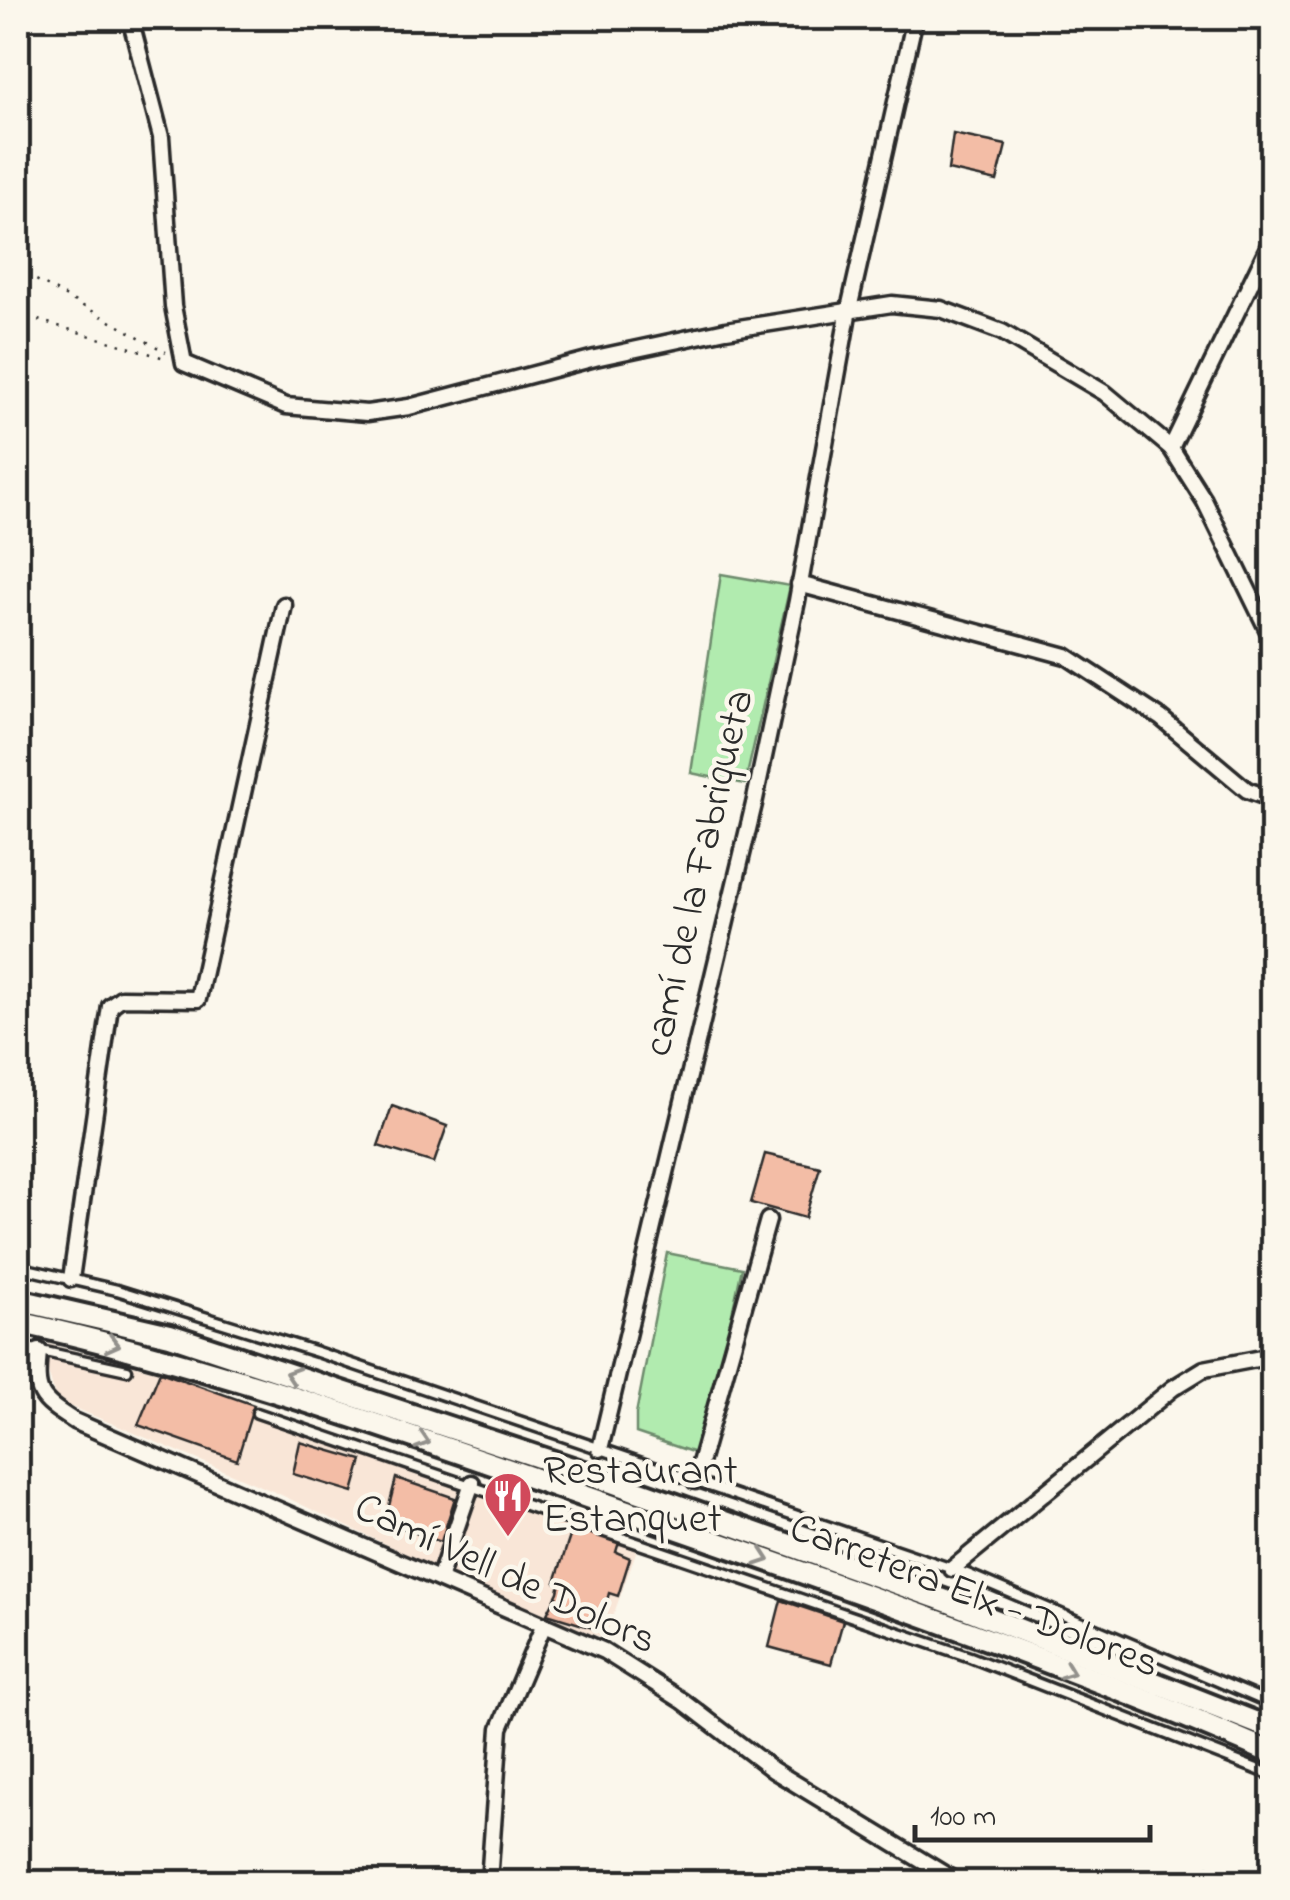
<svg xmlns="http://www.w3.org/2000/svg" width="1290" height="1900" viewBox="0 0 1290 1900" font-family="'Indie Flower',sans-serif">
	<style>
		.built { fill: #f9e6d7 }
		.green { fill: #b1ebaf; stroke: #6e8b6d; stroke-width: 2.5 }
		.water { fill: #8dd4ef; stroke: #6690a1; stroke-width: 2.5 }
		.building { fill: #f3bda6; stroke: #2b2b2b; stroke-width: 2.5 }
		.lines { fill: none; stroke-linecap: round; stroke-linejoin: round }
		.lane-casing { stroke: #2b2b2b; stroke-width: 15 }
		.street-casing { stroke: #2b2b2b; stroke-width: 21 }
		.secondary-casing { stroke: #2b2b2b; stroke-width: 28 }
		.path { stroke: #2b2b2b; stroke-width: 2.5; stroke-dasharray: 2.5 8; stroke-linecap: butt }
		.lane { stroke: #fbf7ec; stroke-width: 8 }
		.street { stroke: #fbf7ec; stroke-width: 14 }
		.secondary { stroke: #fbf7ec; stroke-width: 20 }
		.oneway { stroke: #93918c }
		.labels { text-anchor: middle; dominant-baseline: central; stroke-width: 9; stroke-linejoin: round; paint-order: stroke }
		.street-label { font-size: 42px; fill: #2b2b2b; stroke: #fbf7ec }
		.poi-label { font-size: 42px; fill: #2b2b2b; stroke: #fbf7ec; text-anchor: start }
	</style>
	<rect width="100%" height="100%" fill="#fbf7ec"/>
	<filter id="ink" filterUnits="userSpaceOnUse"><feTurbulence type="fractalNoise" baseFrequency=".01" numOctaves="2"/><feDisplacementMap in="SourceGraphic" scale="20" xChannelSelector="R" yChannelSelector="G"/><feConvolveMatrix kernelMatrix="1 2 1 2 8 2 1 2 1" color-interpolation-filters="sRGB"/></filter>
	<g filter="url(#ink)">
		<path class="built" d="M48 1344 160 1372 254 1405 253 1417 639 1544 605 1638 541 1618 277 1493 56 1400 45 1360Z"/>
		<g class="green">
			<path d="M721 574 790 586 745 784 691 773Z"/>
			<path d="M667 1253 742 1268 701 1455 636 1433V1414Z"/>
		</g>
		<path class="water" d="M1208 1867 1244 1871 1241 1882H1205Z"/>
		<g class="building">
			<path d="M953 134 1006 145 997 181 948 170Z"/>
			<path d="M392 1106 447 1126 434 1163 378 1146Z"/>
			<path d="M765 1154 820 1167 805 1218 751 1203Z"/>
			<path d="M160 1372 254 1405 237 1460 138 1425Z"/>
			<path d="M300 1442 362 1460 353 1492 293 1474Z"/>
			<path d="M396 1478 455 1498 441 1542 385 1522Z"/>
			<path d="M573 1527 619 1542 616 1552 630 1558 618 1596 609 1593 599 1630 547 1614 558 1592 560 1583 555 1582Z"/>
			<path d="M781 1600 843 1621 831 1664 769 1647Z"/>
		</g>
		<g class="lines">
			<g class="lane-casing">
				<g id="lane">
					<path d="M18 1267 117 1290 317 1352 967 1574 1272 1704"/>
					<path d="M18 1346 127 1370"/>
					<path d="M257 1413 970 1657 1272 1775"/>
				</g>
			</g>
			<g class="street-casing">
				<g id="street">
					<path d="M130 18 161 137 173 306 184 363 286 406 367 413 409 407 595 358 726 330 892 304 941 309 1002 332 1105 393 1171 448 1204 500 1272 639"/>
					<path d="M1171 448 1272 239"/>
					<path d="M799 584 1066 656 1161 718 1247 790 1272 799"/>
					<path d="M71 1279 110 1006 121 998 198 999 284 605"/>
					<path d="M39 1351C35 1394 38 1398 74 1421L604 1651 683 1701 773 1770 957 1882"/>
					<path d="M600 1449 754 804 797 601 849 309 915 18"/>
					<path d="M695 1481 768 1220"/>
					<path d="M952 1569 1173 1388 1204 1369 1272 1356"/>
					<path d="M439 1579 472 1483"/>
					<path d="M489 1882 500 1728 543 1627"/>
				</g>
			</g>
			<g class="secondary-casing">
				<g id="secondary">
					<path d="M18 1300 170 1335 584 1472 949 1602 1272 1729"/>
					<path d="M18 1322C226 1368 429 1442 630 1512 845 1587 1063 1662 1272 1753"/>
				</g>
			</g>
			<g class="path">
				<path d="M18 270 166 352"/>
				<path d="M18 314 168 359"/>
			</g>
			<use href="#lane" class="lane"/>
			<use href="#street" class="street"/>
			<use href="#secondary" class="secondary"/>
		</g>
		<defs><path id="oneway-chevron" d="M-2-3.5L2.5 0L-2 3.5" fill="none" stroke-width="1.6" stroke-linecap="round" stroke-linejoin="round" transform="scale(2.5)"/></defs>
		<g class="oneway">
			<use href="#oneway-chevron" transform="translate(113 1344) rotate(14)"/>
			<use href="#oneway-chevron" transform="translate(292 1375) rotate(-162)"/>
			<use href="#oneway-chevron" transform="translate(423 1441) rotate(18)"/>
			<use href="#oneway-chevron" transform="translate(763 1558) rotate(19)"/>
			<use href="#oneway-chevron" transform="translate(1068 1671) rotate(21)"/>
		</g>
	</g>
	<defs>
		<g id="restaurant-pin" transform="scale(2.5)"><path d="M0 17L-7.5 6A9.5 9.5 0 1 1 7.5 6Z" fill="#d1495b" stroke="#fbf7ec"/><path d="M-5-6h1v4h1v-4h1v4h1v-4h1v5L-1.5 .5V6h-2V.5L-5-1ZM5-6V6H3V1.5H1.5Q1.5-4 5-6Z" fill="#fff"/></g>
	</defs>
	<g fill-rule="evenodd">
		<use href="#restaurant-pin" x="508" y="1496"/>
	</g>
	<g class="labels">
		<g class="street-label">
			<text transform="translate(700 873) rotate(-77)">camí de la Fabriqueta</text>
			<text transform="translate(505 1575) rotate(25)">Camí Vell de Dolors</text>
			<text transform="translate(974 1597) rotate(21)">Carretera Elx - Dolores</text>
		</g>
		<g class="poi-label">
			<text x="543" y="1472">Restaurant<tspan x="543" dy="48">Estanquet</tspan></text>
		</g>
	</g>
	<rect width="1290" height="1900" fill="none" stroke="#fbf7ec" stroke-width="60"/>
	<rect x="30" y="30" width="1230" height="1840" fill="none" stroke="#2b2b2b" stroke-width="4" filter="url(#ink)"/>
	<path d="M915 1825v15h235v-15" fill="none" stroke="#2b2b2b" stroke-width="5"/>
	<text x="930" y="1825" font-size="30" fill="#2b2b2b" stroke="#fbf7ec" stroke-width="8" paint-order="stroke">100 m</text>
</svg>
